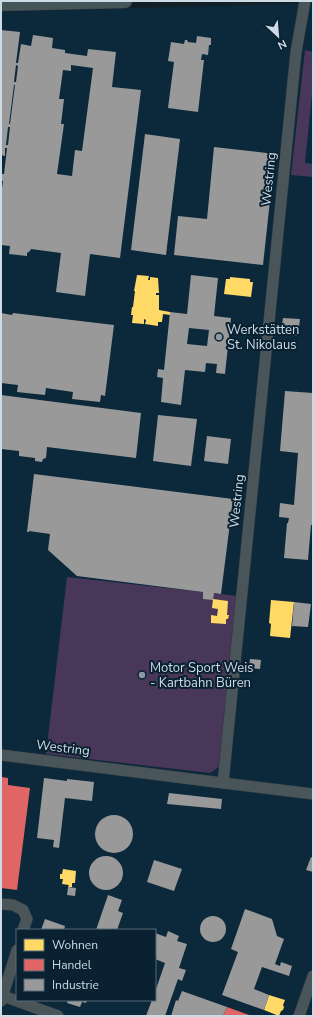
<svg xmlns="http://www.w3.org/2000/svg" width="314" height="1017" viewBox="0 0 314 1017" font-family="'Nunito Sans',sans-serif">
	<style>
		.built { fill: #0b293b; fill-rule: evenodd }
		.green { fill: #483759 }
		.homes { fill: #ffd966 }
		.shops { fill: #e06666 }
		.industry { fill: #999; fill-rule: evenodd }
		.lines { fill: none; stroke-linecap: round; stroke-linejoin: round }
		.minor-casing { stroke: #2e3840; stroke-width: 12 }
		.major-casing { stroke: #2e3840; stroke-width: 15 }
		.minor { stroke: #4a5559; stroke-width: 11 }
		.major { stroke: #465558; stroke-width: 14 }
		.poi-dot { fill: #8c99a3; stroke: #092130; stroke-width: 1.5 }
		.labels { text-anchor: middle; dominant-baseline: central; stroke-width: 4; stroke-linejoin: round; paint-order: stroke }
		.street-label { font-size: 13px; fill: #cddbe6; stroke: #092130 }
		.poi-label { font-size: 13px; fill: #cddbe6; stroke: #092130; text-anchor: start }
	</style>
	<rect width="100%" height="100%" fill="#121f27"/>
	<path class="built" d="M313 3V1016H1V12ZM17 930H155V1000H17Z"/>
	<g class="green">
		<path d="M305 50 313 52V84L305 163 313 164V177L291 175Z"/>
		<path d="M67 577 203 592 238 596 220 766 210 773 46 754Z"/>
	</g>
	<g class="homes">
		<path d="M137 275 149 276 148 280H150V277L158 278 159 293H156V295H159V310L170 312V315L163 314 162 322H158V326L145 324 146 320 144 319V324L132 323 133 315H131L132 307H133L135 291H134Z"/>
		<path d="M230 277 250 279V282H253L251 297 224 294 226 279H230Z"/>
		<path d="M213 599 228 601 227 615H229L228 619H226V624L211 623V615L217 616 218 609 212 608Z"/>
		<path d="M271 600 294 602 290 638 270 636 271 624 269 623Z"/>
		<path d="M63 869 76 871 75 883H72V887H68L69 885 62 884 63 879H60V874H62Z"/>
		<path d="M269 995 285 1000 283 1005 284 1007 283 1010 281 1011 279 1016 264 1010Z"/>
	</g>
	<g class="shops">
		<path d="M1 777 8 778V785L30 788 17 890 1 888Z"/>
		<path d="M227 1007 252 1016H223Z"/>
	</g>
	<g class="industry">
		<path d="M1 30 20 32 16 63H18L21 44 31 46 33 35 53 38 52 48 65 50V53L87 56 88 49 116 52 112 87 141 90 120 258 90 254 85 296 56 292 61 253 31 249 30 251 27 253V256L9 254 10 246 1 245V195L3 181H1V174H4L7 148H5V156L1 155ZM16 65 18 66 16 82H14ZM71 65 93 68 82 151 75 150 72 176 57 174 64 124H61L64 99H59L63 70 71 71ZM14 85H15L10 124H9ZM8 127H10L8 145H6Z"/>
		<path d="M197 36 211 38V45H209L208 55 202 54 201 60H204L198 112 168 108 174 62 168 61 171 42 184 44 185 40H187L188 42 196 43Z"/>
		<path d="M145 134 180 139 166 255 131 250Z"/>
		<path d="M214 147 275 154 263 265 174 255 178 216 207 219Z"/>
		<path d="M191 275 218 278 214 316 231 318 225 374 216 373 217 364 206 363 205 372 185 370 181 405 161 402 163 378 157 377 158 369 164 370 170 312 187 314ZM189 328 209 330 207 346 187 344Z"/>
		<path d="M1 313 12 315 13 313 114 325 105 396 101 395 100 402 72 399 73 392 46 388 45 395 17 392 18 385 1 383Z"/>
		<path d="M283 318 300 319 298 336 281 334Z"/>
		<path d="M285 391 313 393V525H311L308 560 284 558 287 523H288L289 518 279 517 280 503 294 505 298 453 280 451Z"/>
		<path d="M1 395 141 413 136 458 47 447 46 458 43 459 42 462 35 461V458L19 456V451L1 449Z"/>
		<path d="M158 415 197 419 191 466 153 461Z"/>
		<path d="M207 436 231 439 228 464 204 461Z"/>
		<path d="M34 474 233 499 221 594 214 593 213 600 203 599V592L77 576 48 550 50 534 29 531V532H27Z"/>
		<path d="M294 602 311 604 308 627 292 626Z"/>
		<path d="M250 659 261 660 260 669 249 668Z"/>
		<path d="M44 778 67 781V779L94 782 92 801 65 798 59 848 53 847 54 840 37 838Z"/>
		<path d="M169 793 222 799 221 809 167 804Z"/>
		<circle cx="114" cy="834" r="19"/>
		<circle cx="106" cy="873" r="17"/>
		<path d="M311 857 313 858V872L306 870Z"/>
		<path d="M154 860 182 869 174 891 147 882Z"/>
		<path d="M68 887 76 888 75 896 67 895Z"/>
		<path d="M108 895 122 900 118 911 123 913 117 930H96Z"/>
		<path d="M245 909 272 919 277 936 284 939 275 964 280 966 281 962 292 966 289 976 262 967 254 989 269 995 264 1010 222 995 238 952 231 949Z"/>
		<circle cx="213" cy="929" r="13"/>
		<path d="M45 919 65 926 64 930H41Z"/>
		<path d="M168 931 179 936 177 941 187 944 179 968 186 970 182 981 178 979 165 1016H146L152 1000H155V992L165 963 155 959V933L166 937Z"/>
		<path d="M182 991 227 1007 223 1016H171L176 1000 178 1001Z"/>
		<path d="M68 1000H87L86 1003 82 1002 80 1007 67 1003Z"/>
	</g>
	<g class="lines">
		<g class="minor-casing">
			<g id="minor">
				<path d="M1 755 223 783 292 92 296 52 305 1"/>
				<path d="M223 783 313 794"/>
				<path d="M1 904 13 905 23 910 27 919 23 930"/>
				<path d="M3 996 58 1016"/>
				<path d="M1 1001 17 950"/>
				<path d="M299 1016 313 976"/>
			</g>
		</g>
		<g class="major-casing">
			<path id="major" d="M1 4 125 1"/>
		</g>
		<use href="#minor" class="minor"/>
		<use href="#major" class="major"/>
	</g>
	<g class="poi-dot">
		<circle cx="219" cy="337" r="4"/>
		<circle cx="142" cy="675" r="4"/>
	</g>
	<g class="labels">
		<g class="street-label">
			<text transform="translate(269 179) rotate(-84)">Westring</text>
			<text transform="translate(237 501) rotate(-84)">Westring</text>
			<text transform="translate(63 748) rotate(7)">Westring</text>
		</g>
		<g class="poi-label">
			<text x="227" y="330">Werkstätten<tspan x="227" dy="15">St. Nikolaus</tspan></text>
			<text x="150" y="668">Motor Sport Weis<tspan x="150" dy="15">- Kartbahn Büren</tspan></text>
		</g>
	</g>
	<rect width="314" height="1017" fill="none" stroke="#cddbe6" stroke-width="4"/>
	<rect x="16" y="929" width="140" height="72" fill="#092130" stroke="#576b79"/>
	<rect x="24" y="939" width="20" height="12" fill="#ffd966" stroke="#576b79"/>
	<text x="52" y="949" font-size="12" fill="#cddbe6">Wohnen</text>
	<rect x="24" y="959" width="20" height="12" fill="#e06666" stroke="#576b79"/>
	<text x="52" y="969" font-size="12" fill="#cddbe6">Handel</text>
	<rect x="24" y="979" width="20" height="12" fill="#999999" stroke="#576b79"/>
	<text x="52" y="989" font-size="12" fill="#cddbe6">Industrie</text>
	<g transform="translate(278 36) rotate(154)" stroke="#092130" stroke-width="3" paint-order="stroke">
	<path d="M0-3L7 15L0 10L-7 15Z" fill="#cddbe6"/>
	<text y="-6" font-size="11" font-weight="bold" text-anchor="middle" fill="#cddbe6">N</text>
	</g>
</svg>
